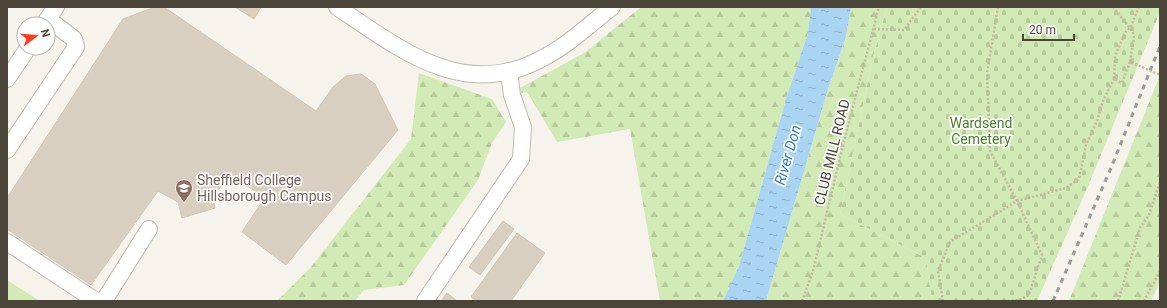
<svg xmlns="http://www.w3.org/2000/svg" width="1167" height="308" viewBox="0 0 1167 308" font-family="Roboto,sans-serif">
	<style>
		.grass { fill: #d2eab5 }
		.forest { fill: url(#forest-firs) }
		.cemetery { fill: url(#cemetery-stones) }
		.water { fill: url(#water-ripples) }
		.building { fill: #d8cfc1; stroke: #d3c7b4 }
		.lines { fill: none; stroke-linecap: round; stroke-linejoin: round }
		.minor-casing { stroke: #c2bbae; stroke-width: 18 }
		.path { stroke: #c4b79f; stroke-width: 2.5; stroke-dasharray: 2 2; stroke-linecap: butt }
		.minor { stroke: #fff; stroke-width: 16 }
		.rail { stroke: #9a9a9a; stroke-width: 3; stroke-dasharray: 5 5; stroke-linecap: butt }
		.path-bridge { stroke: #c4b79f; stroke-width: 2.5; stroke-dasharray: 2 2; stroke-linecap: butt }
		.labels { text-anchor: middle; dominant-baseline: central; stroke-width: 3.5; stroke-linejoin: round; paint-order: stroke }
		.park-label { font-size: 14px; fill: #4a7f2a; stroke: #fff }
		.street-label { font-size: 14px; fill: #4b4439; stroke: #fff }
		.education-label { font-size: 14px; fill: #785e54; stroke: #fff; text-anchor: start }
		.water-label { font-size: 15px; font-style: italic; fill: #2e7ab2; stroke: #fff }
	</style>
	<defs>
		<pattern id="forest-firs" width="22" height="20" patternUnits="userSpaceOnUse"><rect width="22" height="20" fill="#d2eab5"/><path d="M5 1l3.5 6h-7zM16 11l3.5 6h-7z" fill="#b6ca9c"/></pattern>
		<pattern id="cemetery-stones" width="16" height="16" patternUnits="userSpaceOnUse"><rect width="16" height="16" fill="#d2eab5"/><path d="M2 7V4a2 2 0 0 1 4 0v3zM10 15v-3a2 2 0 0 1 4 0v3z" fill="#b6ca9c"/></pattern>
		<pattern id="water-ripples" width="26" height="14" patternUnits="userSpaceOnUse"><rect width="26" height="14" fill="#a9d4f2"/><path d="M2 4q2-2 4 0t4 0M15 11q2-2 4 0t4 0" fill="none" stroke="#8caec5"/></pattern>
	</defs>
	<rect width="100%" height="100%" fill="#f6f3ec"/>
	<path class="grass" d="M7 280 40 301H7Z"/>
	<g class="forest">
		<path d="M641 7H811L808 33 786 99 739 266 723 301H660L630 129 557 142 527 92 521 93 520 88 584 53Z"/>
		<path d="M851 7H887L874 53 840 214 926 258 932 301H766L828 89 846 37Z"/>
		<path d="M419 73 492 99 506 122 492 143 478 180 404 285 364 290 355 301H277L311 267 411 139Z"/>
		<path d="M1160 75V282L1151 301H1069Z"/>
	</g>
	<path class="cemetery" d="M887 7H1160V12L1086 191 1037 301H932L926 258 840 214 874 53Z"/>
	<path class="water" d="M811 7H851L846 37 828 89 766 301H723L739 266 786 99 808 33Z"/>
	<g class="building">
		<path d="M155 7H164L316 111 333 87 346 76 361 74 375 84 398 130 286 265 242 232 265 197 230 176 213 196 215 208 182 218 178 202 158 191 91 285 7 229V198L123 19Z"/>
		<path d="M235 7H261L254 19Z"/>
		<path d="M503 221 514 229 480 275 469 267Z"/>
		<path d="M517 233 545 253 511 301H477L471 297Z"/>
		<path d="M447 293 457 301H441Z"/>
	</g>
	<g class="lines">
		<g class="minor-casing">
			<g id="minor">
				<path d="M337 7C400 49 463 101 541 59 567 46 589 25 612 7"/>
				<path d="M44 24 56 7"/>
				<path d="M7 79 28 48"/>
				<path d="M7 150 76 47 74 39 48 19"/>
				<path d="M7 242 96 301"/>
				<path d="M100 301 105 299 149 229"/>
				<path d="M425 301 521 159 523 127 512 95 509 71"/>
			</g>
		</g>
		<g class="path">
			<path d="M998 7 987 73 990 151 1017 201 1042 255 1029 295 1019 300 1008 301"/>
			<path d="M1113 7 1133 32 1134 37 1130 62 1135 64"/>
			<path d="M874 29 904 30 921 7"/>
			<path d="M1130 62 1122 83 1114 79 1115 56 1126 31 1130 28 1139 7"/>
			<path d="M802 301 813 271 844 141 879 7"/>
			<path d="M943 301 938 271 950 242 1017 201 1066 188 1079 179 1086 145 1097 121 1103 101 1114 79"/>
			<path d="M1118 301 1140 228 1149 215 1160 182"/>
			<path d="M1144 301 1160 271"/>
		</g>
		<use href="#minor" class="minor"/>
		<path class="rail" d="M1053 301 1111 168 1160 46"/>
		<path class="path-bridge" d="M1135 64 1160 75"/>
	</g>
	<defs>
		<g id="university-pin" transform="scale(0.9)"><path d="M0 17L-7.5 6A9.5 9.5 0 1 1 7.5 6Z" fill="#8d6e63" stroke="#fff"/><path d="M0-5L7-2L0 1L-7-2ZM-4 1L0 2.5L4 1V4Q0 6-4 4Z" fill="#fff"/></g>
	</defs>
	<g fill-rule="evenodd">
		<use href="#university-pin" x="184" y="188"/>
	</g>
	<g class="labels">
		<g class="park-label">
			<text x="981" y="123">Wardsend<tspan x="981" dy="16">Cemetery</tspan></text>
		</g>
		<g class="street-label">
			<text transform="translate(832 152) rotate(-76)">CLUB MILL ROAD</text>
		</g>
		<g class="education-label">
			<text x="197" y="180">Sheffield College<tspan x="197" dy="16">Hillsborough Campus</tspan></text>
		</g>
		<g class="water-label">
			<text transform="translate(788 155) rotate(-74)">River Don</text>
		</g>
	</g>
	<rect width="1167" height="308" fill="none" stroke="#4b4439" stroke-width="16"/>
	<g transform="translate(36 36) rotate(74)"><circle r="19" fill="#ffffff" stroke="#b7b4b0"/>
	<path d="M0-3L7 15L0 10L-7 15Z" fill="#fc3f1d"/>
	<text y="-6" font-size="11" font-weight="bold" text-anchor="middle" fill="#4b4439">N</text>
	</g>
	<path d="M1023 34v6h51v-6" fill="none" stroke="#4b4439" stroke-width="2"/>
	<text x="1029" y="34" font-size="12" fill="#4b4439" stroke="#ffffff" stroke-width="3" paint-order="stroke">20 m</text>
</svg>
